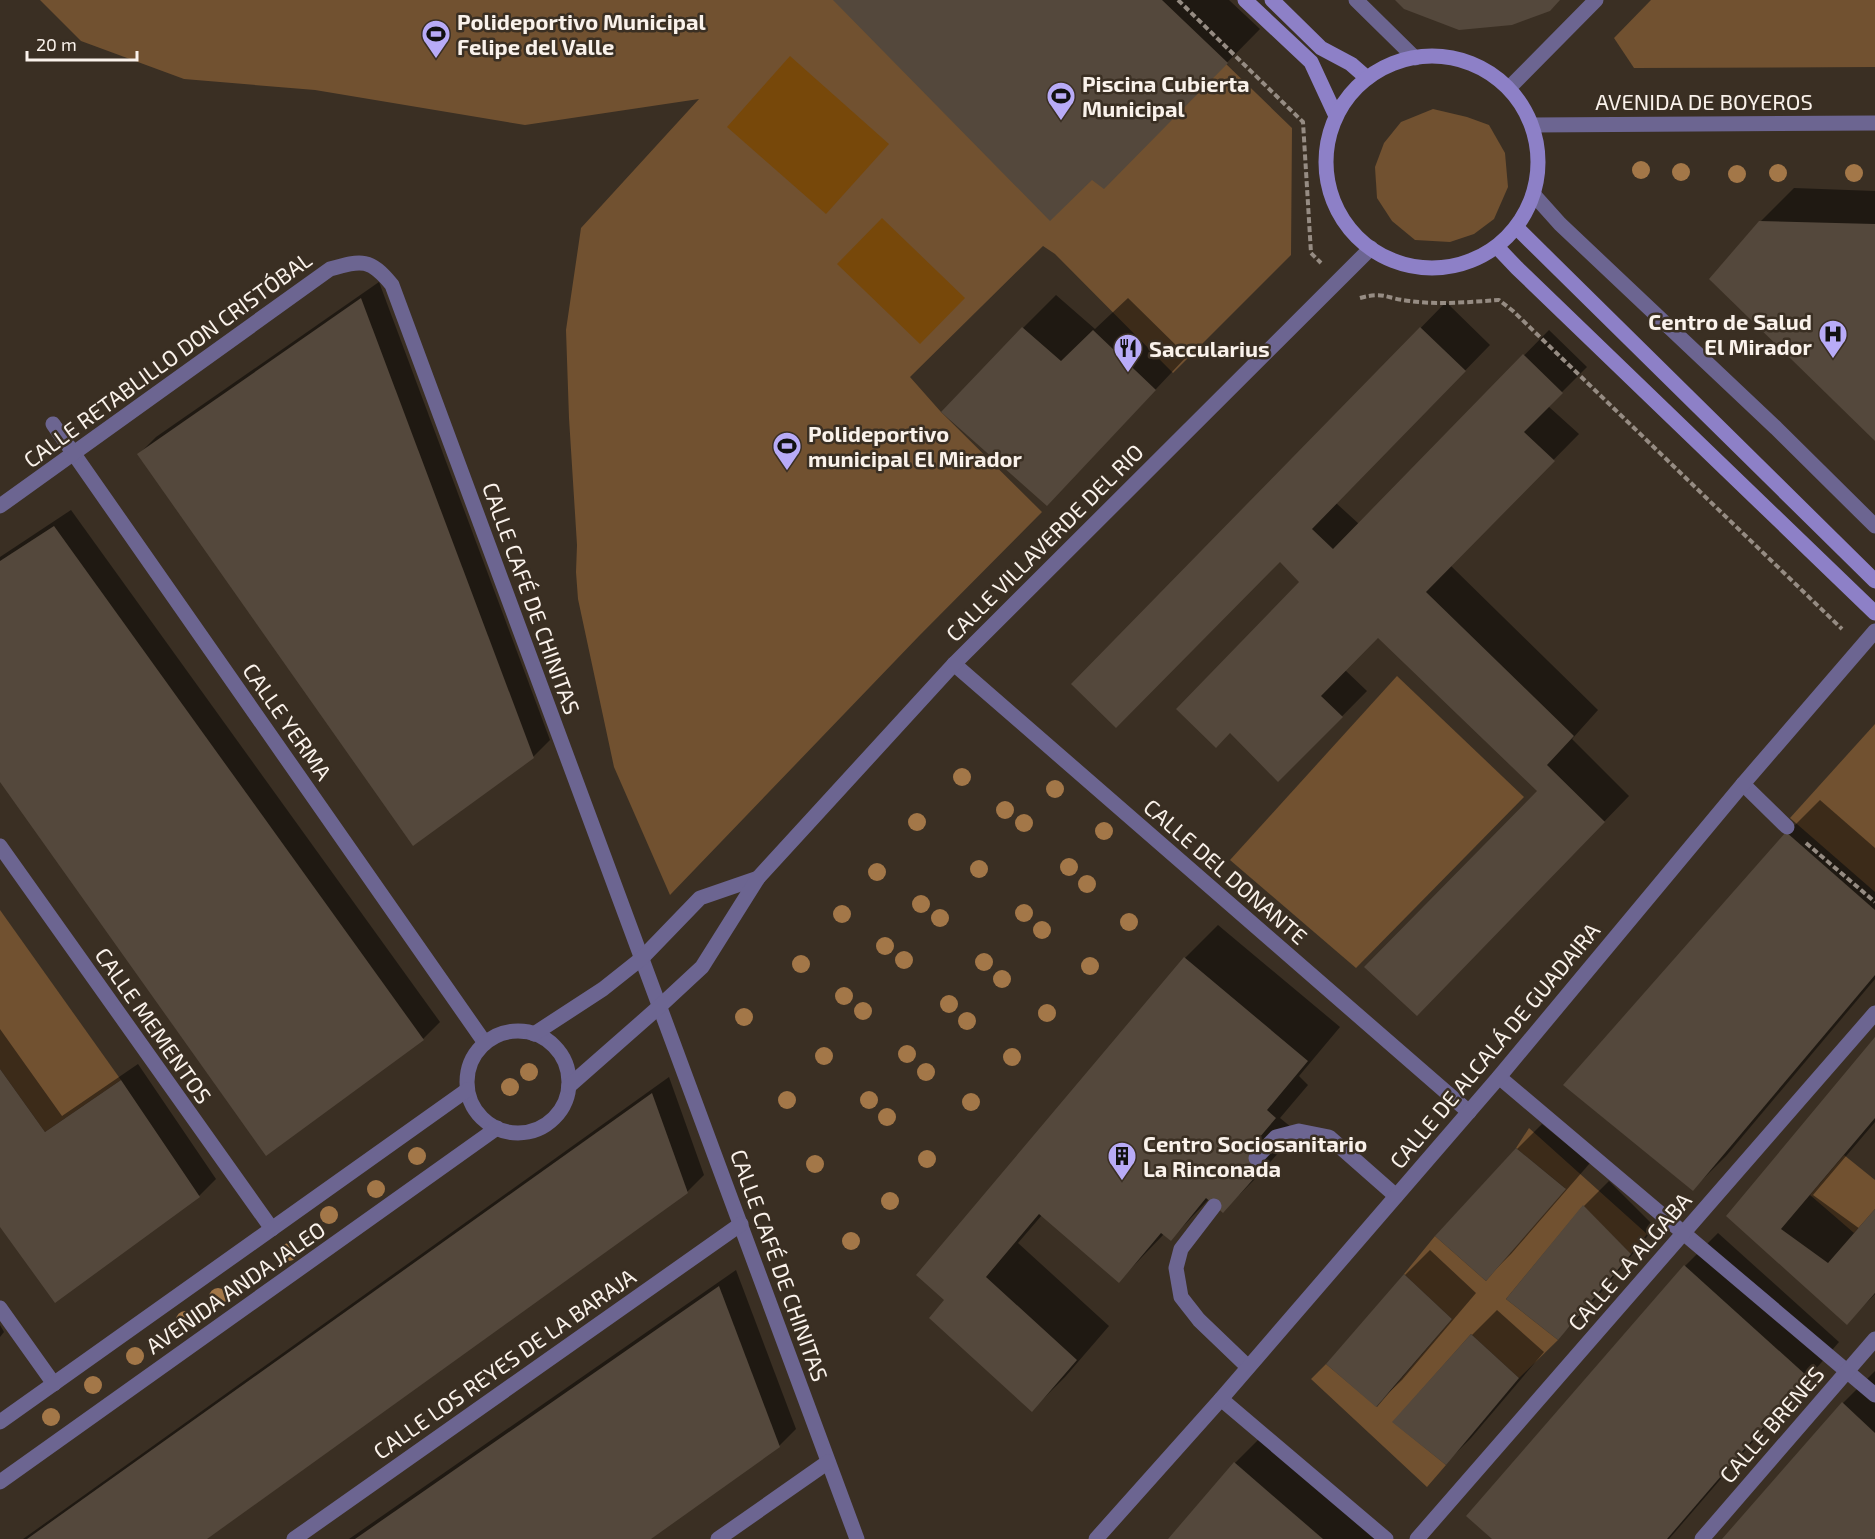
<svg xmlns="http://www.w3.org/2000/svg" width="1875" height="1539" viewBox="0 0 1875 1539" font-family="'Exo 2',sans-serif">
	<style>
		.green { fill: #715130 }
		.water { fill: #77480a }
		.shadow { fill: #0007 }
		.building { fill: #54483c }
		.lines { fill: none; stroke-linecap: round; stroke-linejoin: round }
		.path { stroke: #968c83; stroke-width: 4; stroke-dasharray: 6 3; stroke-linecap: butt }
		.lane { stroke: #6c6591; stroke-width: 15 }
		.street { stroke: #6c6591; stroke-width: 15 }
		.secondary { stroke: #8d80c7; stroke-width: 15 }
		.tree { fill: #a37748 }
		.labels { text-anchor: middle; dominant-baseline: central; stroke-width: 5; stroke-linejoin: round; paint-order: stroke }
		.poi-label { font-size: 22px; font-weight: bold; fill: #faf2eb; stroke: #3a2f23; text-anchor: start }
		.street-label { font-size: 22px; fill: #faf2eb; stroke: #3a2f23 }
	</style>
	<rect width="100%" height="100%" fill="#3a2f23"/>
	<g class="green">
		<path d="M40 0H1160L1292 128 1291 255 1173 373 1055 254 1043 246 910 377 941 412 1042 512 919 636 670 895 614 767 578 599 576 572 577 545 569 418 566 330 581 228 699 99 525 125 315 90 184 79 81 41Z"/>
		<path d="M1651 0H1875V67L1634 68 1614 38Z"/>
		<path d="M1433 109 1467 117 1489 125 1505 153 1508 187 1494 219 1474 234 1450 242 1415 240 1392 221 1377 198 1375 167 1384 143 1401 122Z"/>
		<path d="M1397 676 1524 797 1356 968 1230 860Z"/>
		<path d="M1875 724V892L1790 818Z"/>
		<path d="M0 910 121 1080 45 1132 0 1069Z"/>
		<path d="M1529 1128 1647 1234 1631 1254 1583 1206 1506 1299 1558 1340 1519 1378 1471 1334 1393 1422 1446 1465 1427 1487 1311 1379 1326 1364 1377 1407 1452 1319 1404 1274 1435 1236 1486 1281 1565 1188 1516 1148Z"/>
		<path d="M1844 1155 1875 1180V1209L1854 1233 1810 1195Z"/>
	</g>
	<g class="water">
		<path d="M790 56 889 144 826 214 727 127Z"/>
		<path d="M882 218 965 298 920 344 837 264Z"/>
	</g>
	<g class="shadow">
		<path d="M835 0H1229L1260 29 1137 154Z"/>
		<path d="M1794 188 1875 191V439L1760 222Z"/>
		<path d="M379 282 550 740 533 757 139 454 156 437Z"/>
		<path d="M1056 295 1095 329 1128 298 1187 356 1080 470 1023 328Z"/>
		<path d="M1446 302 1490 345 1336 503 1359 524 1549 330 1587 367 1548 406 1579 434 1450 565 1598 710 1572 739 1629 796 1442 989 1539 791 1378 636 1345 670 1367 691 1279 780 1301 582 1280 560 1073 684Z"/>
		<path d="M71 510 440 1022 423 1039 0 780V557Z"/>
		<path d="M1820 800 1875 848V979L1726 1156 1693 1189 1787 833Z"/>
		<path d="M1218 925 1340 1027 1299 1076 1308 1085 1280 1118 1297 1132 1256 1178 1223 1211 1209 1199 1171 1239 1164 1234 1119 1281 1042 1215 1018 1243 1109 1326 1065 1377 1032 1410 946 1300 918 1274 1185 958Z"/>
		<path d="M0 1029 62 1116 138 1064 216 1179 199 1196 0 1224Z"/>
		<path d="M1875 1039V1122L1813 1195 1860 1229 1875 1211V1294L1847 1323 1728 1216Z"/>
		<path d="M669 1077 704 1175 687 1192 205 1539H23Z"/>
		<path d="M1542 1124 1590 1163 1511 1254 1486 1279 1517 1149Z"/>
		<path d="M1609 1181 1655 1227 1584 1313 1558 1338 1508 1299 1584 1206Z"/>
		<path d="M1718 1233 1839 1342 1669 1539H1494L1685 1266Z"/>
		<path d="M1430 1250 1476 1293 1402 1380 1376 1405 1405 1275Z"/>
		<path d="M736 1270 796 1429 779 1446 649 1539H349Z"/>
		<path d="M1497 1310 1544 1352 1471 1438 1446 1463 1394 1422 1472 1335Z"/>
		<path d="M0 1325 4 1332 0 1337Z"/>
		<path d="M1875 1371V1539H1724L1843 1403Z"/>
		<path d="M1268 1430 1394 1539H1170L1235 1463Z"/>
	</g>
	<g class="building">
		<path d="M833 0H1162L1228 63 1104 189 1092 180 1050 221Z"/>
		<path d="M1395 0H1560L1550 11 1512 25 1459 30 1404 9Z"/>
		<path d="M1759 221 1875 224V441L1709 279Z"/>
		<path d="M361 298 534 758 413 846 137 454Z"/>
		<path d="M1022 327 1061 361 1093 330 1156 390 1047 506 941 412Z"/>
		<path d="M1420 327 1466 371 1312 529 1333 549 1523 354 1563 393 1524 432 1555 461 1426 592 1574 736 1547 765 1605 822 1417 1016 1364 967 1537 791 1378 638 1321 696 1343 717 1278 782 1230 733 1216 748 1176 709 1299 582 1280 562 1116 728 1071 684Z"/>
		<path d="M54 526 424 1040 266 1156 0 782V561Z"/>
		<path d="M1786 832 1875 910V975L1693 1191 1563 1085Z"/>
		<path d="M1184 957 1308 1061 1267 1110 1276 1118 1248 1151 1265 1166 1223 1213 1206 1198 1171 1241 1161 1233 1119 1283 1039 1214 986 1277 1077 1360 1032 1412 929 1318 944 1300 916 1275Z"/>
		<path d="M1875 1037V1118L1781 1229 1828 1263 1875 1209V1293L1847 1325 1726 1216Z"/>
		<path d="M0 1069 45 1132 121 1080 200 1197 55 1303 0 1227Z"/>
		<path d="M652 1093 688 1193 207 1539H27Z"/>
		<path d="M1516 1148 1566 1189 1486 1281 1435 1236Z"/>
		<path d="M1583 1205 1631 1254 1558 1340 1506 1299Z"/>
		<path d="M1684 1265 1807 1376 1667 1539H1492L1466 1516Z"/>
		<path d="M1404 1274 1452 1319 1376 1407 1326 1364Z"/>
		<path d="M719 1286 780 1447 651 1539H355Z"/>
		<path d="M1471 1334 1519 1378 1446 1465 1392 1422Z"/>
		<path d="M1842 1402 1875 1433V1539H1722Z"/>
		<path d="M1234 1462 1323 1539H1168Z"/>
	</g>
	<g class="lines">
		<g class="path">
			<path d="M1178 0 1303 122 1311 253 1321 263"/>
			<path d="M1360 298C1384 291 1387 299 1410 301 1439 305 1470 302 1499 300L1513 311 1842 629"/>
			<path d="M1806 843 1875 902"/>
		</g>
		<g class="lane">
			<path d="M1256 1158 1276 1137 1299 1131 1329 1137 1396 1196"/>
			<path d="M1214 1206 1181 1249 1176 1268 1181 1297 1199 1320 1248 1367"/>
		</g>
		<g class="street">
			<path d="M1356 0 1415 58"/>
			<path d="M1509 88 1596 0"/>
			<path d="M1532 125 1875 123"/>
			<path d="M1534 195 1560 224 1776 428 1875 526"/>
			<path d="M53 424 485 1043"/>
			<path d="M0 506 330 269C362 260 370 258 392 285L857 1539"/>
			<path d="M954 664 1469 1112"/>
			<path d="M1743 784 1787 827"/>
			<path d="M0 846 272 1229"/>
			<circle cx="518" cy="1082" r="51"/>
			<path d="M534 1034 603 989 642 958 700 898 758 878"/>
			<path d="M1499 1077 1875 1395"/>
			<path d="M569 1086 660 1006 702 967 758 878 954 664 1371 248"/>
			<path d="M0 1308 54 1384"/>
			<path d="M1221 1399 1386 1539"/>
			<path d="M0 1422 467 1090"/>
			<path d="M0 1482 497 1128"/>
			<path d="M294 1539 741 1224"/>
			<path d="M718 1539 828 1462"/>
			<path d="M1096 1539 1221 1399 1499 1077 1743 784 1875 631"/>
			<path d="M1417 1539 1875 1013"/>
			<path d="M1702 1539 1875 1339"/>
		</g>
		<g class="secondary">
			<path d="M1245 0 1311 62 1336 116"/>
			<path d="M1272 0 1321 48 1351 64 1367 78"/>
			<circle cx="1432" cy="162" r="106"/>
			<path d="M1517 228 1875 581"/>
			<path d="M1497 247 1517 268 1875 613"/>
		</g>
	</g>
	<g class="tree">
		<circle cx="1641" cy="170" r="9"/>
		<circle cx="1681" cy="172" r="9"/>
		<circle cx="1778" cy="173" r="9"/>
		<circle cx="1854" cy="173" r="9"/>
		<circle cx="1737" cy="174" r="9"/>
		<circle cx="962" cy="777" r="9"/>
		<circle cx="1055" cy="789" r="9"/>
		<circle cx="1005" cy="810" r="9"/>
		<circle cx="917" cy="822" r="9"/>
		<circle cx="1024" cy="823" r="9"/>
		<circle cx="1104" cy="831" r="9"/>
		<circle cx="1069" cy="867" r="9"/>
		<circle cx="979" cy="869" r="9"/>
		<circle cx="877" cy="872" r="9"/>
		<circle cx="1087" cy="884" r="9"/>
		<circle cx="921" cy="904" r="9"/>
		<circle cx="1024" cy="913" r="9"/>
		<circle cx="842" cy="914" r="9"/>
		<circle cx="940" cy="918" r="9"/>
		<circle cx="1129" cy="922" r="9"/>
		<circle cx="1042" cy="930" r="9"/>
		<circle cx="885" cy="946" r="9"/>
		<circle cx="904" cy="960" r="9"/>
		<circle cx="984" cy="962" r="9"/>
		<circle cx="801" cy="964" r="9"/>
		<circle cx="1090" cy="966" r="9"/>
		<circle cx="1002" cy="979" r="9"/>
		<circle cx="844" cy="996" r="9"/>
		<circle cx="949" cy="1004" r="9"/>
		<circle cx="863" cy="1011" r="9"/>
		<circle cx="1047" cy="1013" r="9"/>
		<circle cx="744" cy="1017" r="9"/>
		<circle cx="967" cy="1021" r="9"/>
		<circle cx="907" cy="1054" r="9"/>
		<circle cx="824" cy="1056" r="9"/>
		<circle cx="1012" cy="1057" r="9"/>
		<circle cx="529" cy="1072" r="9"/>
		<circle cx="926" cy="1072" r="9"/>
		<circle cx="510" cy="1087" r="9"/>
		<circle cx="787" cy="1100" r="9"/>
		<circle cx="869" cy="1100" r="9"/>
		<circle cx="971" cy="1102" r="9"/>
		<circle cx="887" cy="1117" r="9"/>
		<circle cx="417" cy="1156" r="9"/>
		<circle cx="927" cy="1159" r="9"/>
		<circle cx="815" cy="1164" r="9"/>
		<circle cx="376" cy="1189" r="9"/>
		<circle cx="890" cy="1201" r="9"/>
		<circle cx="329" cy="1215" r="9"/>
		<circle cx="851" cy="1241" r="9"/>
		<circle cx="289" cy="1252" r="9"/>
		<circle cx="218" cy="1297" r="9"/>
		<circle cx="185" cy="1320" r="9"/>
		<circle cx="135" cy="1356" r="9"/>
		<circle cx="93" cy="1385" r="9"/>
		<circle cx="51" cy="1417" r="9"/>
	</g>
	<defs>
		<g id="stadium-pin" transform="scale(1.5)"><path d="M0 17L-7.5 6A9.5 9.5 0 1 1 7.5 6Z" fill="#b8abf7" stroke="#3a2f23"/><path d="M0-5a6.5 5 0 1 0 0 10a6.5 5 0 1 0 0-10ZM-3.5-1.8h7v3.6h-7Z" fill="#111"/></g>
		<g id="hospital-pin" transform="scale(1.5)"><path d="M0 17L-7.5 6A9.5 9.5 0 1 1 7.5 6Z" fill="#b8abf7" stroke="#3a2f23"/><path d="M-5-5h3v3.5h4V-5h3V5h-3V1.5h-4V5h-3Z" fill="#111"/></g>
		<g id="restaurant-pin" transform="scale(1.5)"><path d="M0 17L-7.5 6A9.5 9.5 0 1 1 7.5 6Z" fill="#b8abf7" stroke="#3a2f23"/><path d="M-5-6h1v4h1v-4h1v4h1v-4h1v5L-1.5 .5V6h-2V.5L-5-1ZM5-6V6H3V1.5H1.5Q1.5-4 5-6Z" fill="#111"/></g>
		<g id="building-pin" transform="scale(1.5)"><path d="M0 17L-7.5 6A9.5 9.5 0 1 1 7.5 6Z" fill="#b8abf7" stroke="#3a2f23"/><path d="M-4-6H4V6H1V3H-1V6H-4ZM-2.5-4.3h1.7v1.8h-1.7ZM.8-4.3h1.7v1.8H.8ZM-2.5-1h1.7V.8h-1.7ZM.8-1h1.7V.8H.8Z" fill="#111"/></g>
	</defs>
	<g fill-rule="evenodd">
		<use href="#stadium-pin" x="436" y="34"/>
		<use href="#stadium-pin" x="1061" y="96"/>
		<use href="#hospital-pin" x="1833" y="334"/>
		<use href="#restaurant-pin" x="1128" y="348"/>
		<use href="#stadium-pin" x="787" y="446"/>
		<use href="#building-pin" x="1122" y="1156"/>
	</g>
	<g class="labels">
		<g class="poi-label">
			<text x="457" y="21">Polideportivo Municipal<tspan x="457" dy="25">Felipe del Valle</tspan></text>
			<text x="1082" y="83">Piscina Cubierta<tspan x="1082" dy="25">Municipal</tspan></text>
			<text x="1812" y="321" text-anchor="end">Centro de Salud<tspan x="1812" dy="25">El Mirador</tspan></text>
			<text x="1149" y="348">Saccularius</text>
			<text x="808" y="433">Polideportivo<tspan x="808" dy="25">municipal El Mirador</tspan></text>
			<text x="1143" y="1143">Centro Sociosanitario<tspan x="1143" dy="25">La Rinconada</tspan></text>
		</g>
		<g class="street-label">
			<text x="1704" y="101">AVENIDA DE BOYEROS</text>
			<text transform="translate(167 359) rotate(-36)">CALLE RETABLILLO DON CRISTÓBAL</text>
			<text transform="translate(1044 542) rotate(-45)">CALLE VILLAVERDE DEL RIO</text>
			<text transform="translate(532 598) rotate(70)">CALLE CAFÉ DE CHINITAS</text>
			<text transform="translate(288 721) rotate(55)">CALLE YERMA</text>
			<text transform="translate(1226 871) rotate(41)">CALLE DEL DONANTE</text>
			<text transform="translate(154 1025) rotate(55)">CALLE MEMENTOS</text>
			<text transform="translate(1494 1045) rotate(-50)">CALLE DE ALCALÁ DE GUADAIRA</text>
			<text transform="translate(1629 1261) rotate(-49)">CALLE LA ALGABA</text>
			<text transform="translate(780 1265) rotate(70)">CALLE CAFÉ DE CHINITAS</text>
			<text transform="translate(235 1287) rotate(-35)">AVENIDA ANDA JALEO</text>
			<text transform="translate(504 1363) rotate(-35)">CALLE LOS REYES DE LA BARAJA</text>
			<text transform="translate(1771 1424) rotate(-49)">CALLE BRENES</text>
		</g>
	</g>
	<path d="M27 51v9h110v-9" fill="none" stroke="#faf2eb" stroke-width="3"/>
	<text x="36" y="51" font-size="18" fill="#faf2eb" stroke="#3a2f23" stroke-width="4.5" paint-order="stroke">20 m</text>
</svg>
